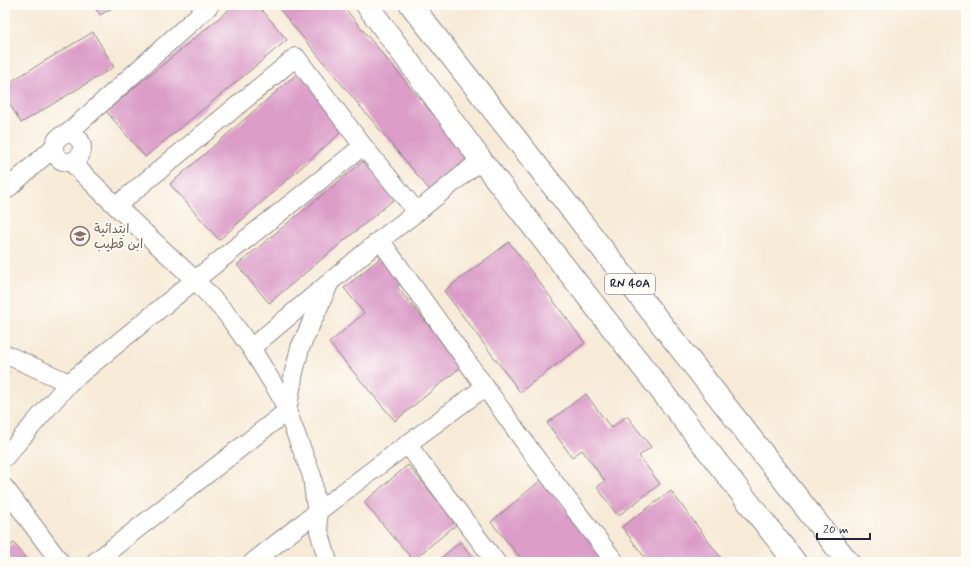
<svg xmlns="http://www.w3.org/2000/svg" width="971" height="567" viewBox="0 0 971 567" font-family="Mynerve,'Playpen Sans Arabic',sans-serif">
	<style>
		.building { fill: #db9cc8 }
		.lines { fill: none; stroke-linecap: round; stroke-linejoin: round }
		.street-casing { stroke: #8c8688; stroke-width: 20 }
		.primary-casing { stroke: #8c8688; stroke-width: 24 }
		.street { stroke: #fff; stroke-width: 18 }
		.primary { stroke: #fff; stroke-width: 22 }
		.labels { text-anchor: middle; dominant-baseline: central; stroke-width: 4; stroke-linejoin: round; paint-order: stroke }
		.shield { fill: #fdfcf7; stroke: #646373; stroke-width: 1 }
		.shield-label { font-size: 12px; font-weight: bold; fill: #22223b }
		.education-label { font-size: 13px; fill: #785e54; stroke: #fdfcf7; text-anchor: start }
	</style>
	<rect width="100%" height="100%" fill="#fdfcf7"/>
	<filter id="ink" filterUnits="userSpaceOnUse"><feTurbulence type="fractalNoise" baseFrequency=".025" numOctaves="2"/><feDisplacementMap in="SourceGraphic" scale="8" xChannelSelector="R" yChannelSelector="G"/><feConvolveMatrix kernelMatrix="1 2 1 2 8 2 1 2 1" color-interpolation-filters="sRGB"/></filter>
	<filter id="wash" filterUnits="userSpaceOnUse"><feTurbulence type="fractalNoise" baseFrequency=".012" numOctaves="4" result="noise"/><feDisplacementMap in="SourceGraphic" scale="16" xChannelSelector="R" yChannelSelector="G"/><feGaussianBlur stdDeviation="0.9" result="paint"/><feColorMatrix in="noise" values="0 0 0 0 0 0 0 0 0 0 0 0 0 0 0 0 0 1.4 0 .05"/><feComposite in="paint" operator="in"/></filter>
	<g filter="url(#wash)">
		<rect width="100%" height="100%" fill="#f7ead6"/>
		<g id="blocks">
			<g class="building">
				<path d="M93 5H117L100 15Z"/>
				<path d="M235 5H258L287 40 145 157 106 111Z"/>
				<path d="M276 5H342L472 162 433 194Z"/>
				<path d="M93 32 114 67 21 123 5 96V85Z"/>
				<path d="M299 72 347 127 219 240 170 184Z"/>
				<path d="M367 158 398 196 269 303 237 265Z"/>
				<path d="M509 242 585 343 520 392 444 291Z"/>
				<path d="M384 255 405 280 397 287 462 366 395 421 329 343 364 313 344 288Z"/>
				<path d="M5 370 9 372 5 382Z"/>
				<path d="M586 394 611 428 627 416 651 447 639 456 660 484 618 516 597 487 605 481 582 450 572 457 547 423Z"/>
				<path d="M408 465 457 524 413 560 364 502Z"/>
				<path d="M541 480 609 562H524L491 522Z"/>
				<path d="M671 491 724 562H648L622 527Z"/>
				<path d="M460 542 477 562H436Z"/>
				<path d="M14 543 28 562H5V550Z"/>
			</g>
		</g>
	</g>
	<g filter="url(#ink)">
		<use href="#blocks" fill-opacity="0" stroke="#8c8688" stroke-width="1"/>
		<g class="lines">
			<g class="street-casing">
				<g id="street">
					<path d="M67 134 210 5"/>
					<circle cx="68" cy="148" r="14"/>
					<path d="M71 162 116 206 195 280 225 312 251 348 280 395 287 411 312 476 319 531 328 562"/>
					<path d="M5 191 54 147"/>
					<path d="M116 206 296 57 363 146 417 212"/>
					<path d="M380 240 538 461 615 562"/>
					<path d="M251 348 380 240 417 212 481 160"/>
					<path d="M5 354 69 383"/>
					<path d="M407 444 496 562"/>
					<path d="M5 457 69 383 195 280 363 146"/>
					<path d="M5 488 60 562"/>
					<path d="M95 562 287 411 294 372 300 348 330 282"/>
					<path d="M253 562C329 502 407 444 485 387"/>
				</g>
			</g>
			<g class="primary-casing">
				<g id="primary">
					<path d="M367 5 481 160 795 562"/>
					<path d="M411 5 848 562"/>
				</g>
			</g>
			<use href="#street" class="street"/>
			<use href="#primary" class="primary"/>
		</g>
	</g>
	<defs>
		<g id="school-ring" transform="scale(1)"><circle r="9.5" fill="#fdfcf7" stroke="#8d6e63" stroke-width="1.5"/><path d="M0-5L7-2L0 1L-7-2ZM-4 1L0 2.5L4 1V4Q0 6-4 4Z" fill="#8d6e63"/></g>
	</defs>
	<g fill-rule="evenodd">
		<use href="#school-ring" x="80" y="236"/>
	</g>
	<g class="labels">
		<rect class="shield" x="605" y="274" width="50" height="20" rx="3"/>
		<g class="shield-label">
			<text x="630" y="284">RN 40A</text>
		</g>
		<g class="education-label">
			<text x="94" y="229">ابتدائية<tspan x="94" dy="15">ابن قطيب</tspan></text>
		</g>
	</g>
	<rect width="971" height="567" fill="none" stroke="#fdfcf7" stroke-width="20"/>
	<path d="M817 533v6h53v-6" fill="none" stroke="#22223b" stroke-width="2"/>
	<text x="823" y="533" font-size="12" fill="#22223b" stroke="#fdfcf7" stroke-width="3" paint-order="stroke">20 m</text>
</svg>
